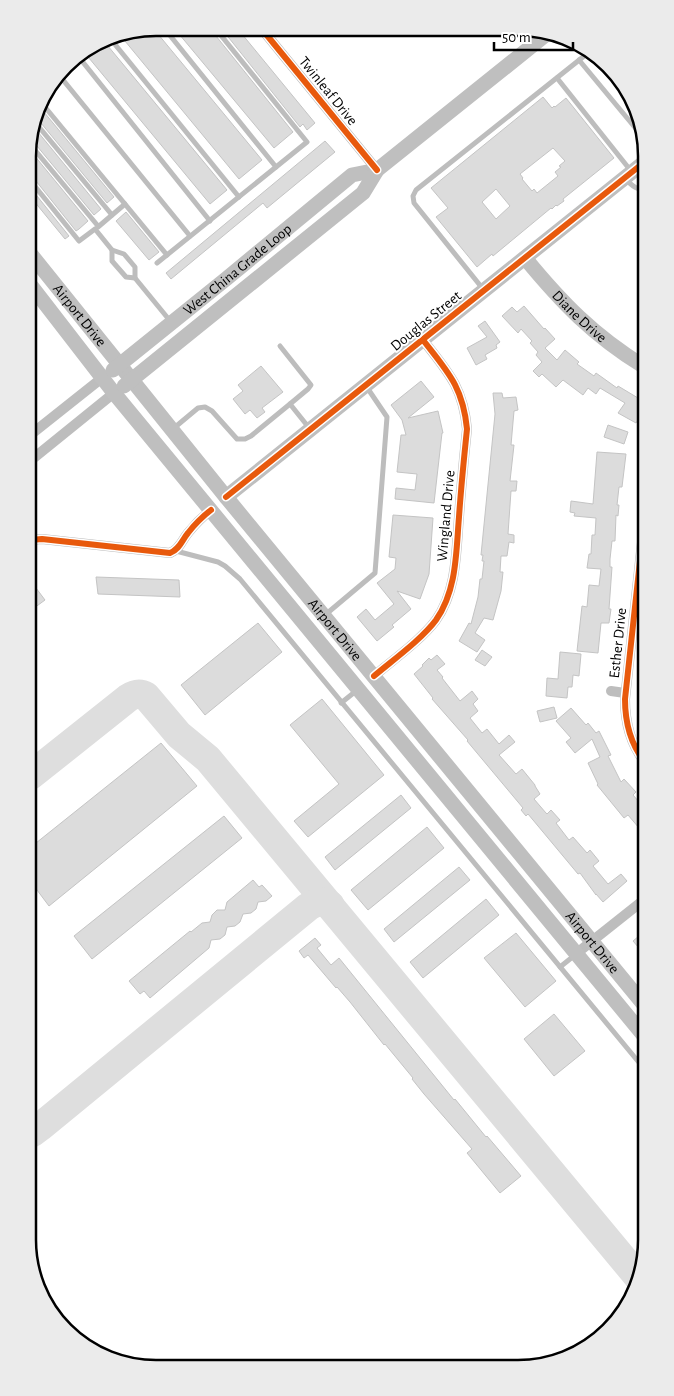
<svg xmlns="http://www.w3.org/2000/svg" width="674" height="1396" viewBox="0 0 674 1396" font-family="'Alegreya Sans',sans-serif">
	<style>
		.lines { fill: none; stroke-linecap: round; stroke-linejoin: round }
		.taxiway { stroke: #dedede; stroke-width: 29 }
		.building { fill: #dcdcdc; stroke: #c4c4c4; fill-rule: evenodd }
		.lane { stroke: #bdbdbd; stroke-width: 5 }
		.street { stroke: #bdbdbd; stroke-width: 10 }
		.secondary { stroke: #bfbfbf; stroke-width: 15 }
		.cycleway-casing { stroke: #fff; stroke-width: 9 }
		.cycleway { stroke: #e8590c; stroke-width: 6 }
		.labels { text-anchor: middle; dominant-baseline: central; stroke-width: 4; stroke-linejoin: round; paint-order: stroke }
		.street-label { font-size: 15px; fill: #000; stroke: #fff }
		.rim { fill: none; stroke: #000; stroke-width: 2.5 }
	</style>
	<rect width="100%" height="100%" fill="#fff"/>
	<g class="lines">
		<g class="taxiway">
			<path d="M30 776 128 698C134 694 139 692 146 696L179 735 208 759 639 1278"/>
			<path d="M32 1133 40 1127 308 907C316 902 321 900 330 905"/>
		</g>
	</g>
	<g class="building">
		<path d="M153 28 262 160 239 179 120 35Z"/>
		<path d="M174 28H211L212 31 293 132 274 148Z"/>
		<path d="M221 28H237L315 123 307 130 303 124 300 127Z"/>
		<path d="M103 40 227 190 210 204 84 52Z"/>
		<path d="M543 97 552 108 554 106 555 107 566 98 614 158 563 199 564 201 557 206 556 205 552 209 551 208 493 256 492 254 477 267 436 217 448 208 431 188ZM553 148 565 161 559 166 561 167 555 172 558 176 537 193 534 189 532 191 522 179 523 178 520 174ZM496 189 510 206 496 219 482 202Z"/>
		<path d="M39 106 114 197 107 203 36 117Z"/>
		<path d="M33 126 101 209 94 215 32 140 29 139Z"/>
		<path d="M325 141 335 152 267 208 263 203 171 279 166 273Z"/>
		<path d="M29 149 88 221 79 229 76 231 32 176 29 175Z"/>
		<path d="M29 186 69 236 65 239 29 195Z"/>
		<path d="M126 212 159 252 149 260 116 221Z"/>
		<path d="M524 306 544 329 545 328 555 339 545 348 557 360 565 350 579 362 577 364 594 376 596 373 617 388 618 386 643 401V411L636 423 618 413 625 403 600 388 596 394 588 388 583 395 563 380 556 387 542 374 539 377 533 371 542 362 536 355 538 352 530 343 532 341 521 329 518 333 502 316 512 307 517 312Z"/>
		<path d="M485 321 500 342 496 345 497 348 485 355 487 359 476 365 467 348 487 337 478 326Z"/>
		<path d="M261 366 283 392 262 408 265 412 257 418 250 410 245 414 233 399 243 391 238 385Z"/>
		<path d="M421 381 434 397 408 418 438 411 443 433H442L434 503 395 499 396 488 415 490 417 474 397 472 401 435H406L402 420 391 405Z"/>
		<path d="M493 393H502L503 398 516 397 518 410 514 411 511 445H514L510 481H517L516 491H511L508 534 514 535V543L509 542 507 556H501L500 572H503L501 591 493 620 484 618 475 633 485 640 477 652 459 641 469 623 471 624 478 597 480 579H482L484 561H482L483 555H481L495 414Z"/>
		<path d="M608 425 628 432 624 444 604 437Z"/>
		<path d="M597 452 626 454 622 487H619L617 505H619L618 516 616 515 615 541H612L610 559V567H612L609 609H611L609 623H601L598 653 577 651 582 606 587 607 589 585 599 586 601 569 587 568 589 554H591L592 535H595L596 518 574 516 575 513 570 512 571 501 593 504Z"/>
		<path d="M393 515 433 518 429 574 420 599 397 591 411 609 392 625 394 627 377 641 357 617 366 609 375 620 394 604 377 583 395 569 396 558 389 557Z"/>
		<path d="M96 577 179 580 180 597 98 594Z"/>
		<path d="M30 580 45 600 30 611Z"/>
		<path d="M258 623 282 652 205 715 181 685Z"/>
		<path d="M482 650 492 657 485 666 475 660Z"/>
		<path d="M560 652 581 654 579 676 573 675 572 687H568L567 698 546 696 547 678 558 679Z"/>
		<path d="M437 655 445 664 437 670 443 677 442 678 460 701 472 691 478 699 473 704 478 711 470 718 482 733 487 729 499 744 509 735 515 742 499 755 516 774 522 769 535 785V786L540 794 534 799 546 813 547 814 551 810 560 820 556 823 569 840 573 837 587 853 590 850 599 861 593 866 608 884 621 874 627 881 603 902 596 894V895L580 873 578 874 528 814 526 816 521 810 523 808 467 741 468 740 432 699 433 698 414 674 423 666 422 665 429 658 431 660Z"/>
		<path d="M322 699 384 775 308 837 294 821 339 784 290 725Z"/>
		<path d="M554 707 557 718 540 722 537 711Z"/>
		<path d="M571 708 586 725 588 723 596 733 599 731 611 755 608 756 621 782 624 779 636 792 633 795 645 809V835L628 815 624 818 597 785 598 784 588 763 600 757 592 739 575 753 566 742 571 738 556 721Z"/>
		<path d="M161 743 197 786 49 906 31 882V847Z"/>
		<path d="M401 795 411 808 335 870 325 857Z"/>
		<path d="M224 816 242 838 92 959 74 936Z"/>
		<path d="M427 827 444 848 368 910 351 890Z"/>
		<path d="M459 867 470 880 394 942 384 929Z"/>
		<path d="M253 880 259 887 262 885 272 896 266 901 258 902 256 909 251 913 243 914 240 922 235 926 227 927 225 935 220 939 211 940 209 948 150 998 144 991 140 994 129 981 190 931 191 932 202 923 210 922 212 915 217 910H225L227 902Z"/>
		<path d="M486 899 499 915 423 978 410 962Z"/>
		<path d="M645 931V955L633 941Z"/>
		<path d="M516 933 556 981 525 1007 484 958Z"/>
		<path d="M315 938 321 945 317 948 331 965 339 958 454 1100 455 1099 486 1137 487 1136 521 1176 500 1193 467 1153 472 1149 424 1094 412 1079 413 1078 385 1044 384 1045 350 1002 337 987 336 988 308 955 304 958 299 951Z"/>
		<path d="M554 1014 585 1051 554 1076 524 1039Z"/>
	</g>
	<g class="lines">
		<g class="lane">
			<path d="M164 28 276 167"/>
			<path d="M109 37 239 197"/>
			<path d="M78 56 210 221"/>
			<path d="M579 60 642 136"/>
			<path d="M59 75 190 236"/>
			<path d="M557 78 631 171"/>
			<path d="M40 101 167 255"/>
			<path d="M34 121 112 215"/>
			<path d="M29 143 98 226"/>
			<path d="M29 179 79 241 95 229 112 250 124 254 135 267V278L171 322"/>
			<path d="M626 180C631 184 636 190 642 189"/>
			<path d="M98 227 125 204"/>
			<path d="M112 250V261L126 277 135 278"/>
			<path d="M157 263 307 142 215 28"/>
			<path d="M483 289 414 203 413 196 416 190 588 53"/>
			<path d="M280 346 311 385 308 389 290 404"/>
			<path d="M174 428 198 408 205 407 212 411 237 439H245L251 436 290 404 310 429"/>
			<path d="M176 551 218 562 225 566 240 579 646 1071"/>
			<path d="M325 615 375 573 387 417 366 386"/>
			<path d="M341 703 356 691"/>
			<path d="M560 967 575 955"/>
		</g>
		<g class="street">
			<path d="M261 28 377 170"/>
			<path d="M29 436 102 378"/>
			<path d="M30 461 114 393"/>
			<path d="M644 524 625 699C625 721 630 743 644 761"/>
			<path d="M30 540 42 539 170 553C180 549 182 540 188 533 195 524 202 517 211 510"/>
			<path d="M374 676C393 660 422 639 436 620 457 590 456 552 459 517 461 487 464 458 467 429 463 387 448 372 423 340"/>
			<path d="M611 691 625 693"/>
			<path d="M577 953 645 899"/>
		</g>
		<g class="secondary">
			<path id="s1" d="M29 252 226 497 645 1006"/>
			<path id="s2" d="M525 258C562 303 593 335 643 366"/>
			<path d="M29 283 114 393 645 1037"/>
			<path id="s3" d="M113 370 226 279 352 175 377 170"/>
			<path d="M124 386 363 193 377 170 548 33"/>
			<path d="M226 497 642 164"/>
		</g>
		<g class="cycleway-casing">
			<g id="cycleway">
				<path d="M261 28 377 170"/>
				<path d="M226 497 642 164"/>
				<path d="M644 524 625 699C625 721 630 743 644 761"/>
				<path d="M30 540 42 539 170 553C180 549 182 540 188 533 195 524 202 517 211 510"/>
				<path d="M374 676C393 660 422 639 436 620 457 590 456 552 459 517 461 487 464 458 467 429 463 387 448 372 423 340"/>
			</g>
		</g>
		<use href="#cycleway" class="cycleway"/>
	</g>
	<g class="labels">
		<g class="street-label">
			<text transform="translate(328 91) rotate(51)">Twinleaf Drive</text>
			<text stroke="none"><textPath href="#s3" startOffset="160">West China Grade Loop</textPath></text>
			<text stroke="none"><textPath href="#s1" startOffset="81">Airport Drive</textPath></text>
			<text stroke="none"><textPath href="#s2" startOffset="80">Diane Drive</textPath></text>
			<text transform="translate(426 321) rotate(-39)">Douglas Street</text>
			<text transform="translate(446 516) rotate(-85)">Wingland Drive</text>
			<text stroke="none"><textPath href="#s1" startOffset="486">Airport Drive</textPath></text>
			<text transform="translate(618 643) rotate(-84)">Esther Drive</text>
			<text stroke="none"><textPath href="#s1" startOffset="891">Airport Drive</textPath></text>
		</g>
	</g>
	<path d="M0 0H674V1396H0ZM156 36H518A120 120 0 0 1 638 156V1240A120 120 0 0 1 518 1360H156A120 120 0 0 1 36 1240V156A120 120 0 0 1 156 36Z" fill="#ebebeb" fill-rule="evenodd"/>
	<path class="rim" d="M156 36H518A120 120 0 0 1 638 156V1240A120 120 0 0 1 518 1360H156A120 120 0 0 1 36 1240V156A120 120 0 0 1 156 36Z"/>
	<path d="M494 42v8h79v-8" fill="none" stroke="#000000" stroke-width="2.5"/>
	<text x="502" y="42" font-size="15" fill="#000000" stroke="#ffffff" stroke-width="4" paint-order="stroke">50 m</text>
</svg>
